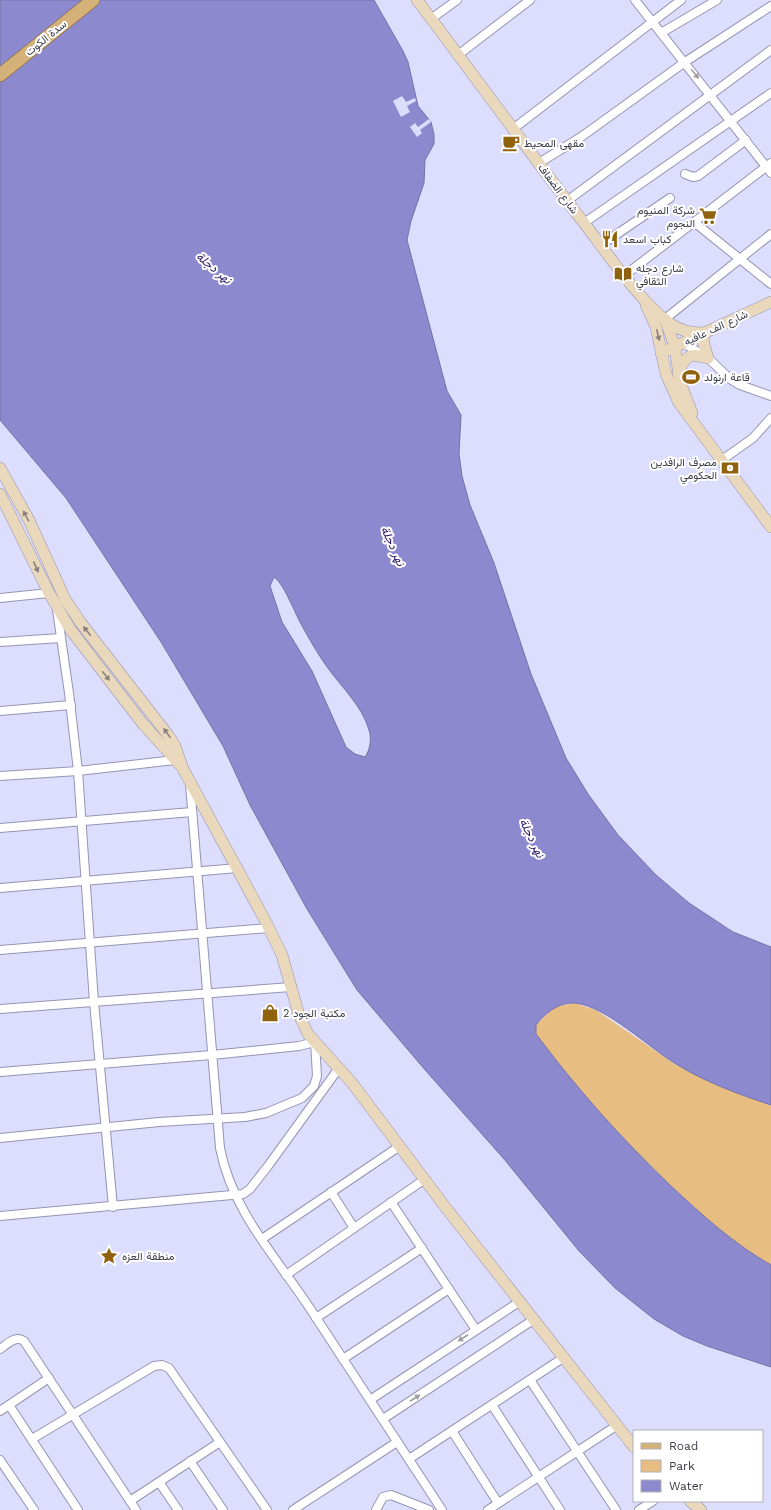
<svg xmlns="http://www.w3.org/2000/svg" width="771" height="1510" viewBox="0 0 771 1510" font-family="'Work Sans',Vazirmatn,sans-serif">
	<style>
		.green { fill: #e8bd82 }
		.water { fill: #8c89cf; stroke: #7472a6; fill-rule: evenodd }
		.pier { fill: #ddddfe }
		.lines { fill: none; stroke-linecap: round; stroke-linejoin: round }
		.street-casing { stroke: #9494b3; stroke-width: 10 }
		.secondary-casing { stroke: #9494b3; stroke-width: 12 }
		.primary-casing { stroke: #8a662d; stroke-width: 14 }
		.street { stroke: #fff; stroke-width: 8 }
		.secondary { stroke: #e9d8bc; stroke-width: 11 }
		.primary { stroke: #d3b178; stroke-width: 13 }
		.oneway { fill: #9d9da4 }
		.oneway2 { fill: #89827c }
		.labels { text-anchor: middle; dominant-baseline: central; stroke-width: 4; stroke-linejoin: round; paint-order: stroke }
		.street-label { font-size: 11px; fill: #3b3b48; stroke: #fff }
		.poi-label { font-size: 11px; fill: #3b3b48; stroke: #fff; text-anchor: start }
		.water-label { font-size: 12px; font-style: italic; fill: #291567; stroke: #fff }
	</style>
	<rect width="100%" height="100%" fill="#ddddfe"/>
	<path class="green" d="M574 1003 596 1010 676 1065 710 1082 744 1096 771 1105V1265C734 1244 702 1215 671 1186 621 1138 577 1089 536 1034V1025L554 1007Z"/>
	<path class="water" d="M0 0H374L403 51 408 62 418 106 431 122 434 134V144L425 160 424 183 411 221 407 240 447 391 461 415 459 454 462 476 470 505 494 563 531 674 566 758 588 794 618 835 656 875 689 903 733 932 771 947V1105C738 1094 705 1082 676 1064 648 1047 606 1006 575 1003 559 1002 545 1013 536 1025V1034C577 1089 621 1138 671 1186 702 1215 734 1244 771 1265V1367L707 1346 683 1336 654 1319 615 1288 579 1251 504 1159 426 1071 357 990 307 909 250 805 223 746 161 642 66 498 0 420ZM274 577C284 584 294 611 300 622 308 637 316 651 325 664 340 686 362 705 369 730 372 739 370 750 365 757L355 754 346 747 312 671 282 622 270 586Z"/>
	<g class="pier">
		<path d="M402 96 406 102 415 98 416 101 407 106 410 112 401 117 393 101Z"/>
		<path d="M429 119 431 122 420 130 422 133 417 137 410 127 415 123 418 127Z"/>
	</g>
	<g class="lines">
		<g class="street-casing">
			<g id="street">
				<path d="M635 0 771 173"/>
				<path d="M431 19 457 0"/>
				<path d="M661 33 717 0"/>
				<path d="M458 55 530 0"/>
				<path d="M513 129 681 0"/>
				<path d="M539 163 581 137 685 62 771 6"/>
				<path d="M685 174 693 177 698 176 746 140"/>
				<path d="M567 201 771 50"/>
				<path d="M694 222 771 284"/>
				<path d="M584 223 771 93"/>
				<path d="M601 245 670 198"/>
				<path d="M625 275 771 163"/>
				<path d="M665 319 771 234"/>
				<path d="M683 343 708 358 730 379 740 385 771 396"/>
				<path d="M722 460 753 438 771 418"/>
				<path d="M0 598 49 593"/>
				<path d="M57 610 69 693 78 771 94 1002 113 1207"/>
				<path d="M0 642 61 638"/>
				<path d="M0 711 71 705"/>
				<path d="M0 776 78 771 175 760"/>
				<path d="M190 784 220 1148C232 1211 277 1258 311 1310 355 1377 398 1443 442 1510"/>
				<path d="M0 828 192 812"/>
				<path d="M0 888 238 868"/>
				<path d="M0 950 269 928"/>
				<path d="M0 1009 291 987"/>
				<path d="M0 1072 212 1055 299 1046 315 1042 317 1076 314 1086 302 1098 266 1113 245 1117 159 1122 0 1138"/>
				<path d="M331 1192 354 1228"/>
				<path d="M391 1202 476 1330"/>
				<path d="M0 1216 243 1194 250 1189 268 1166 339 1068"/>
				<path d="M262 1239 400 1146"/>
				<path d="M286 1275 425 1179"/>
				<path d="M316 1318 422 1248"/>
				<path d="M0 1349C7 1344 16 1335 24 1341L136 1510"/>
				<path d="M343 1359 449 1289"/>
				<path d="M530 1380 616 1510"/>
				<path d="M370 1400 519 1302"/>
				<path d="M9 1405 78 1510"/>
				<path d="M492 1405 560 1510"/>
				<path d="M0 1411 49 1378"/>
				<path d="M383 1419 533 1320"/>
				<path d="M452 1431 498 1503"/>
				<path d="M32 1439 154 1366 162 1365 169 1368 267 1510"/>
				<path d="M409 1459 563 1358"/>
				<path d="M0 1460 34 1510"/>
				<path d="M190 1461 223 1510"/>
				<path d="M159 1482 178 1510"/>
				<path d="M130 1501 220 1442"/>
				<path d="M293 1510 397 1442"/>
				<path d="M376 1510 383 1497 391 1495 429 1510"/>
				<path d="M488 1510 616 1426"/>
				<path d="M639 1510 653 1501"/>
			</g>
		</g>
		<g class="secondary-casing">
			<g id="secondary">
				<path d="M417 0C473 74 527 149 584 223 607 253 638 299 668 322 680 331 690 333 705 333L703 341 708 358"/>
				<path d="M646 305 656 327 666 374 679 403 771 527"/>
				<path d="M665 319 675 347 680 382 692 413"/>
				<path d="M661 353 771 302"/>
				<path d="M678 372C687 355 688 353 708 358"/>
				<path d="M0 468 29 520 65 599 81 623 168 735 175 746 183 769 266 922 282 955 299 1015 308 1034 352 1083 446 1208 634 1447"/>
				<path d="M0 494 49 593 70 629 143 724 180 765"/>
				<path d="M690 1501 701 1510"/>
			</g>
		</g>
		<g class="primary-casing">
			<path id="primary" d="M0 75 93 0"/>
		</g>
		<use href="#street" class="street"/>
		<use href="#secondary" class="secondary"/>
		<use href="#primary" class="primary"/>
	</g>
	<defs><path id="oneway-solid" d="M-6-.8H1V-3.2L6.5 0L1 3.2V.8H-6Z"/></defs>
	<g class="oneway">
		<use href="#oneway-solid" transform="translate(695 74) rotate(51)"/>
		<use href="#oneway-solid" transform="translate(463 1338) rotate(147)"/>
		<use href="#oneway-solid" transform="translate(415 1398) rotate(-33)"/>
	</g>
	<g class="oneway2">
		<use href="#oneway-solid" transform="translate(658 335) rotate(77)"/>
		<use href="#oneway-solid" transform="translate(26 516) rotate(-118)"/>
		<use href="#oneway-solid" transform="translate(36 567) rotate(66)"/>
		<use href="#oneway-solid" transform="translate(87 631) rotate(-128)"/>
		<use href="#oneway-solid" transform="translate(106 676) rotate(52)"/>
		<use href="#oneway-solid" transform="translate(167 733) rotate(-126)"/>
	</g>
	<defs>
		<g id="cafe-bare" transform="scale(1.38)"><path d="M-5.5-4.5H6V0H3Q3 3.5 0 3.5H-2.5Q-5.5 3.5-5.5 0ZM3-3.2v2h1.7v-2ZM-6 4.5H4V6H-6Z" fill="#91620d" stroke="#fff" stroke-width="2.5" paint-order="stroke"/></g>
		<g id="supermarket-bare" transform="scale(1.38)"><path d="M-6-5.5h2.5l.6 2H6L4.5 2H-2.5L-4.4-4H-6ZM-1.5 3.2a1.3 1.3 0 1 0 .1 0ZM3 3.2a1.3 1.3 0 1 0 .1 0Z" fill="#91620d" stroke="#fff" stroke-width="2.5" paint-order="stroke"/></g>
		<g id="restaurant-bare" transform="scale(1.38)"><path d="M-5-6h1v4h1v-4h1v4h1v-4h1v5L-1.5 .5V6h-2V.5L-5-1ZM5-6V6H3V1.5H1.5Q1.5-4 5-6Z" fill="#91620d" stroke="#fff" stroke-width="2.5" paint-order="stroke"/></g>
		<g id="library-bare" transform="scale(1.38)"><path d="M-6-4Q-3-5.5-.7-3.5V5Q-3 3-6 4ZM6-4Q3-5.5 .7-3.5V5Q3 3 6 4Z" fill="#91620d" stroke="#fff" stroke-width="2.5" paint-order="stroke"/></g>
		<g id="stadium-bare" transform="scale(1.38)"><path d="M0-5a6.5 5 0 1 0 0 10a6.5 5 0 1 0 0-10ZM-3.5-1.8h7v3.6h-7Z" fill="#91620d" stroke="#fff" stroke-width="2.5" paint-order="stroke"/></g>
		<g id="bank-bare" transform="scale(1.38)"><path d="M-6-4H6V4H-6ZM0-2.3a2.3 2.3 0 1 0 0 4.6a2.3 2.3 0 1 0 0-4.6Z" fill="#91620d" stroke="#fff" stroke-width="2.5" paint-order="stroke"/></g>
		<g id="shop-bare" transform="scale(1.38)"><path d="M-5-2.5h2.3a2.7 3.5 0 0 1 5.4 0H5L5.5 6h-11ZM-1.5-2.5h3a1.5 2.3 0 0 0-3 0Z" fill="#91620d" stroke="#fff" stroke-width="2.5" paint-order="stroke"/></g>
		<g id="sight-bare" transform="scale(1.38)"><path d="M0-6L1.8-2.2L6-1.7L2.9 1.2L3.7 5.4L0 3.3L-3.7 5.4L-2.9 1.2L-6-1.7L-1.8-2.2Z" fill="#91620d" stroke="#fff" stroke-width="2.5" paint-order="stroke"/></g>
	</defs>
	<g fill-rule="evenodd">
		<use href="#cafe-bare" x="511" y="143"/>
		<use href="#supermarket-bare" x="708" y="216"/>
		<use href="#restaurant-bare" x="610" y="239"/>
		<use href="#library-bare" x="623" y="274"/>
		<use href="#stadium-bare" x="691" y="377"/>
		<use href="#bank-bare" x="730" y="468"/>
		<use href="#shop-bare" x="270" y="1013"/>
		<use href="#sight-bare" x="109" y="1256"/>
	</g>
	<g class="labels">
		<g class="street-label">
			<text transform="translate(46 38) rotate(-39)">سدة الكوت</text>
			<text transform="translate(558 189) rotate(53)">شارع الضفاف</text>
			<text transform="translate(716 328) rotate(-25)">شارع الف عافيه</text>
		</g>
		<g class="poi-label">
			<text x="524" y="143">مقهى المحيط</text>
			<text x="695" y="210" text-anchor="end">شركة المنيوم<tspan x="695" dy="13">النجوم</tspan></text>
			<text x="623" y="239">كباب اسعد</text>
			<text x="636" y="268">شارع دجله<tspan x="636" dy="13">الثقافي</tspan></text>
			<text x="704" y="377">قاعة ارنولد</text>
			<text x="717" y="462" text-anchor="end">مصرف الرافدين<tspan x="717" dy="13">الحكومي</tspan></text>
			<text x="283" y="1013">مكتبة الجود 2</text>
			<text x="122" y="1256">منطقة العزه</text>
		</g>
		<g class="water-label">
			<text transform="translate(214 268) rotate(40)">نهر دجلة</text>
			<text transform="translate(393 546) rotate(66)">نهر دجلة</text>
			<text transform="translate(532 838) rotate(64)">نهر دجلة</text>
		</g>
	</g>
	<rect x="633" y="1430" width="130" height="72" fill="#ffffff" stroke="#b1b1b6"/>
	<rect x="641" y="1443" width="20" height="6" fill="#d3b178" stroke="#b1b1b6"/>
	<text x="669" y="1450" font-size="12" fill="#3b3b48">Road</text>
	<rect x="641" y="1460" width="20" height="12" fill="#e8bd82" stroke="#b1b1b6"/>
	<text x="669" y="1470" font-size="12" fill="#3b3b48">Park</text>
	<rect x="641" y="1480" width="20" height="12" fill="#8c89cf" stroke="#b1b1b6"/>
	<text x="669" y="1490" font-size="12" fill="#3b3b48">Water</text>
</svg>
